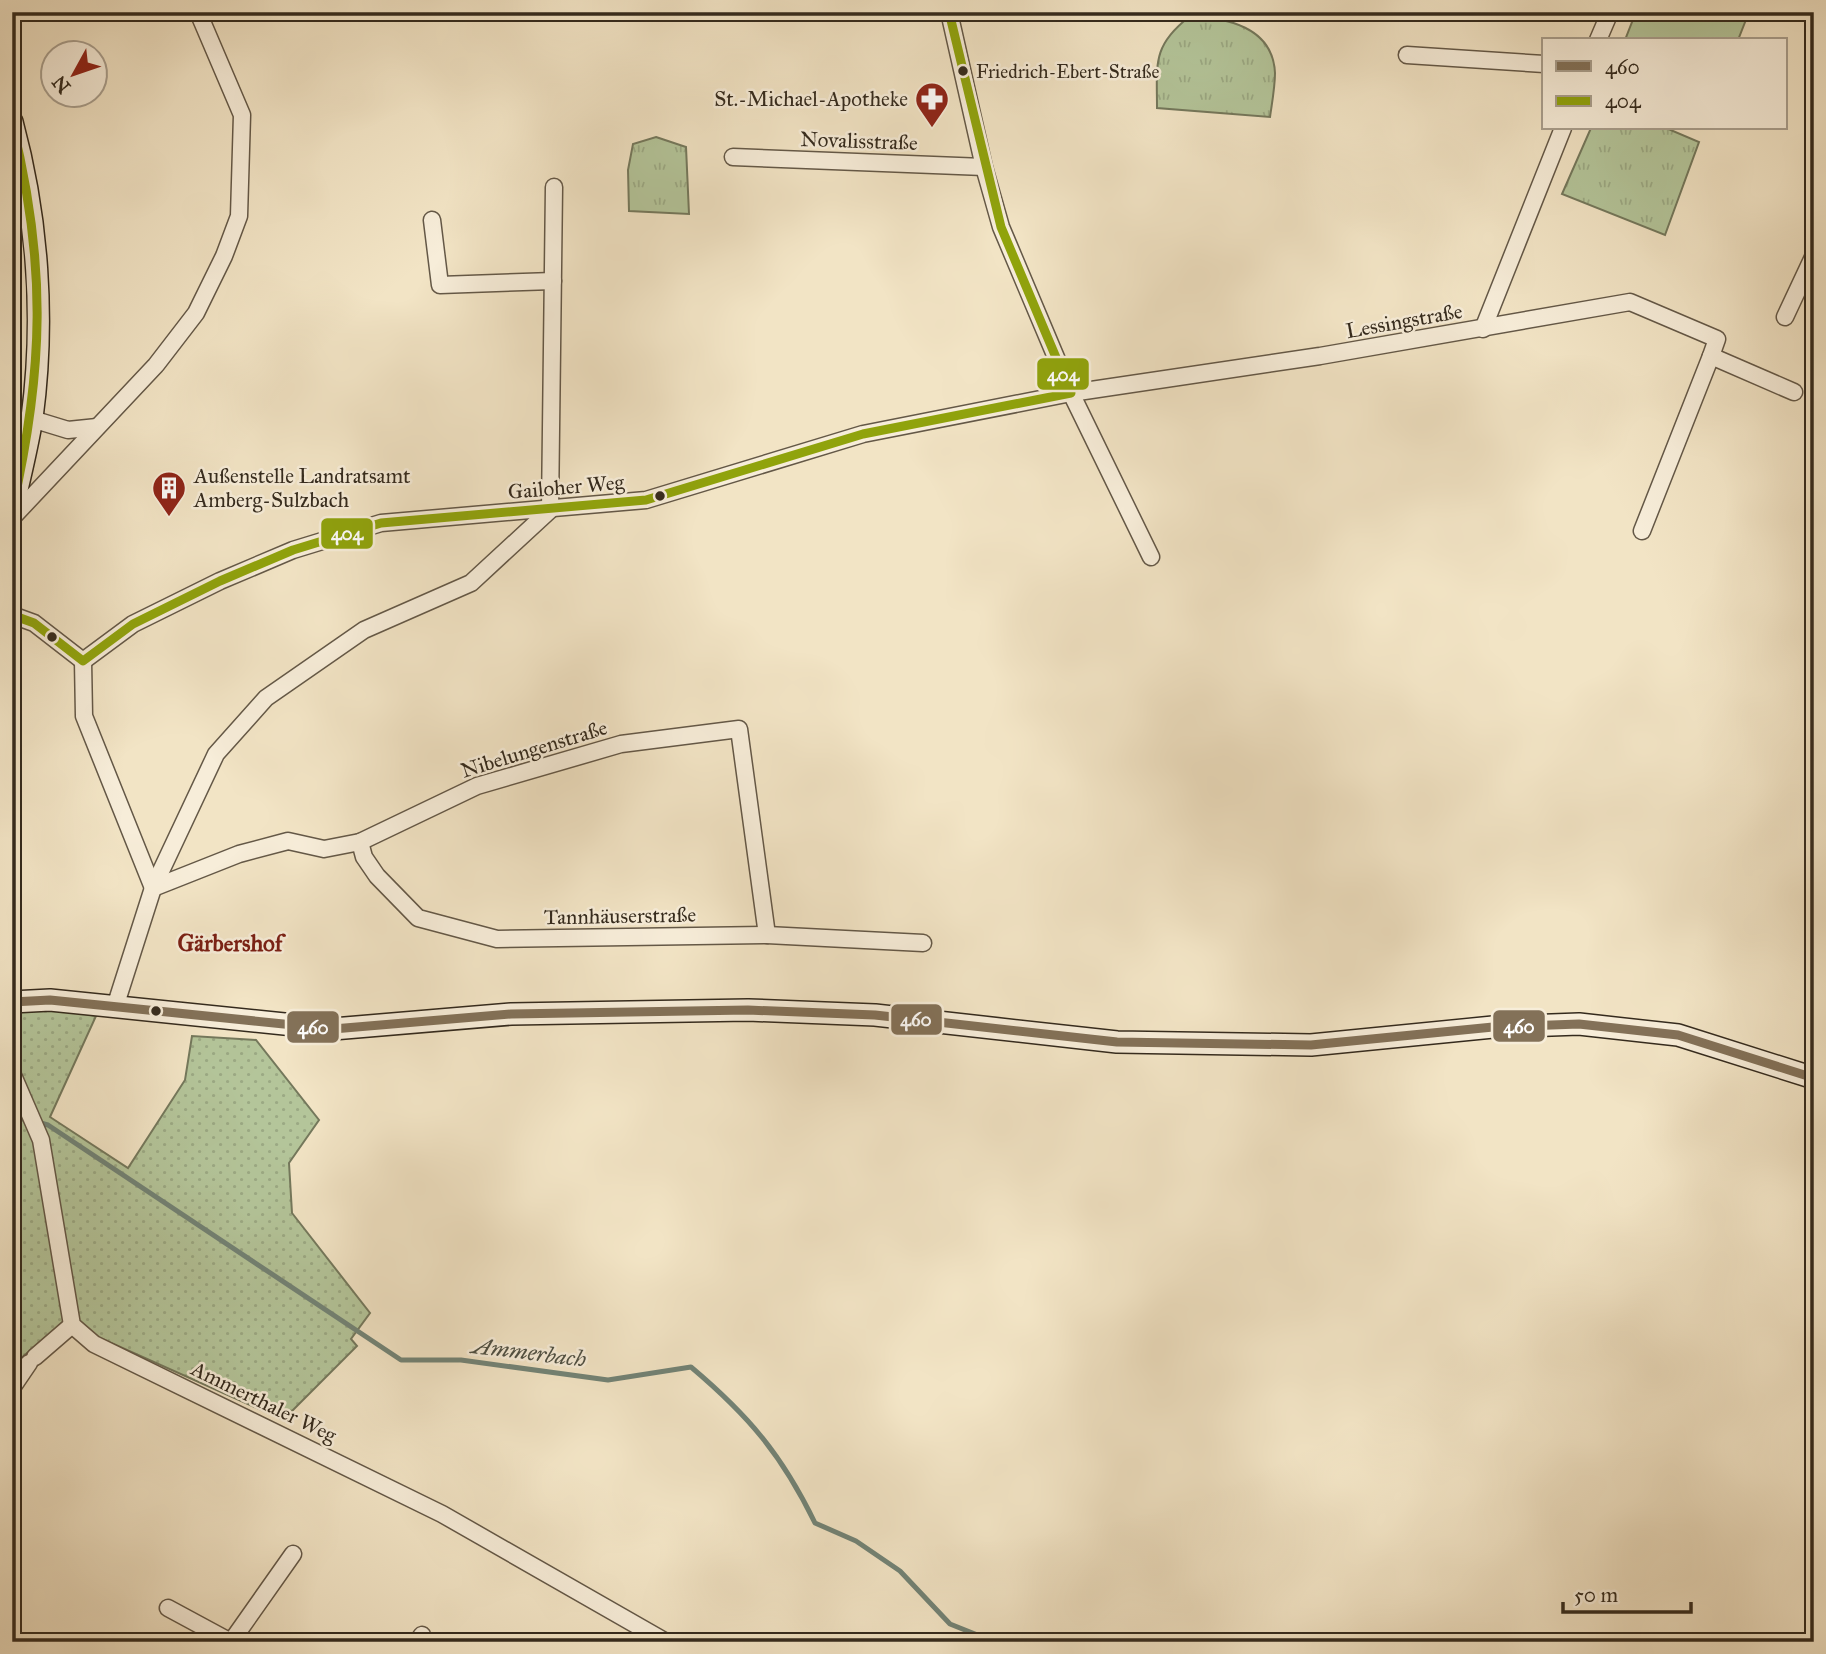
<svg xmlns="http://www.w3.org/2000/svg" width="1826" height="1654" viewBox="0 0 1826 1654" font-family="'IM FELL Great Primer',serif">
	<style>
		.grass { fill: url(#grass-dots); stroke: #74785c; stroke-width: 2 }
		.park { fill: url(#park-tufts); stroke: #74785c; stroke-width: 2 }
		.pitch { fill: #b4c59a; stroke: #74785c; stroke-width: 2 }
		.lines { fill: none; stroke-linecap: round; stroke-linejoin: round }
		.stream { stroke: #728376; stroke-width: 5 }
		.street-casing { stroke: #645847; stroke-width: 19 }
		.secondary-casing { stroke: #342a1d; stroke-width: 24 }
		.street { stroke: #f7edd9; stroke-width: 16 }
		.secondary { stroke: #f7edd9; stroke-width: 21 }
		.bus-1-casing { stroke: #f7edd9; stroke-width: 14 }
		.bus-2-casing { stroke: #f7edd9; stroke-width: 14 }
		.bus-1 { stroke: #837158; stroke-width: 9 }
		.bus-2 { stroke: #90a30c; stroke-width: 9 }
		.bus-dot { fill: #342a1d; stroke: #f7edd9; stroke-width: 2.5 }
		.labels { text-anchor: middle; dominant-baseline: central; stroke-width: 5; stroke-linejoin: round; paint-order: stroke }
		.bus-label { font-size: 19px; fill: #342a1d; stroke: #f7edd9; text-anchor: start }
		.poi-label { font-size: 21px; fill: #342a1d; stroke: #f7edd9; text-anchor: end }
		.street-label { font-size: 21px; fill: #342a1d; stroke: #f7edd9 }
		.neighbourhood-label { font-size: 23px; font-weight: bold; fill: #7a1f14; stroke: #f7edd9 }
		.water-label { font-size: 23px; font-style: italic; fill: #4e4f42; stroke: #f7edd9 }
		.line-badge { stroke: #f7edd9; stroke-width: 2.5 }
		.badge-label { font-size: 19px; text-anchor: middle; font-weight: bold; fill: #fff }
	</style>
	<defs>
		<pattern id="grass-dots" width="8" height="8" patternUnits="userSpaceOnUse" patternTransform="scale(1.75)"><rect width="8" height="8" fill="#b4c59a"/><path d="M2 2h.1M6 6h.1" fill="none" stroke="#9ba984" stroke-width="1.8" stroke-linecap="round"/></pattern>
		<pattern id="park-tufts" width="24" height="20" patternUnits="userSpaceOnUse" patternTransform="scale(1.75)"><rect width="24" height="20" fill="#b4c59a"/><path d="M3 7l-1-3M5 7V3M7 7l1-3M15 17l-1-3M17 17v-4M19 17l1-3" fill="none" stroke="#9ba984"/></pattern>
	</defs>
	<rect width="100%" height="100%" fill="#f2e4c5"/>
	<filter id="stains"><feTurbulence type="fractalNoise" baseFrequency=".00286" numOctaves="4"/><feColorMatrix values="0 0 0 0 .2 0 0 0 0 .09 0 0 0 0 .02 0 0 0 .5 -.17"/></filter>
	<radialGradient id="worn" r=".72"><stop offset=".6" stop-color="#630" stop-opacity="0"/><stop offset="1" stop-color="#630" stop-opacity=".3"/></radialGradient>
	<path class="grass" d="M48 1007 96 1016 50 1117 128 1168 185 1080 192 1036 256 1040 319 1120 289 1163 292 1213 370 1313 351 1339 357 1346 284 1419 286 1421 98 1337 51 1333 20 1359 12 1352V1011Z"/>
	<g class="park">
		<path d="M1189 17C1226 17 1273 27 1275 73 1275 87 1272 103 1270 117L1157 108C1157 64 1152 46 1189 17Z"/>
		<path d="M1591 128H1666L1699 142 1665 235 1562 194Z"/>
		<path d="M656 137 686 147 689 214 629 211 628 170 633 144Z"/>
	</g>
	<path class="pitch" d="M1636 12H1749L1738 40H1625Z"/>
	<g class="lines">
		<g class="stream">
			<path d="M12 1116 27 1120"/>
			<path d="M37 1122 48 1125 401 1360H461L608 1380 691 1367C749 1416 782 1455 815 1523L856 1541 900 1571 950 1624 995 1642"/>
		</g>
		<g class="street-casing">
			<g id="street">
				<path d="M949 12 984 167 1001 227 1071 393 1151 557"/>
				<path d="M1598 40 1610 12"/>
				<path d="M1407 55 1544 64"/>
				<path d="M733 157 984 167"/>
				<path d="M432 220 440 285 553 281"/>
				<path d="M1785 317 1814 255"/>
				<path d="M1483 329 1563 128"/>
				<path d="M32 419 68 430 97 427"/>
				<path d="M12 518 156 365 196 313 224 256 239 216 242 115 198 12"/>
				<path d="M1642 531 1711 356"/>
				<path d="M12 615 34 623 83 661"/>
				<path d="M83 661 133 624 220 581 293 550 381 523 646 500 863 434 1071 393 1320 356 1630 302 1717 339 1711 356 1794 392"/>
				<path d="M83 661 84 716 153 888"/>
				<path d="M360 842 364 857 377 876 418 918 497 939 767 935 923 943"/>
				<path d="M153 888 239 854 288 841 324 849 360 842 477 786 621 744 739 729 767 935"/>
				<path d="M115 1007 153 888 216 754 266 698 364 630 471 583 550 510 554 187"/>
				<path d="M12 1073 41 1140 72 1325 94 1344 442 1514 666 1642"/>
				<path d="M35 1357 72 1325"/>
				<path d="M12 1388 29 1363"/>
				<path d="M168 1608 231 1642"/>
				<path d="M231 1642 293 1554"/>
				<path d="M417 1642 422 1635"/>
			</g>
		</g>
		<g class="secondary-casing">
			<g id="secondary">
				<path d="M12 122C38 218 45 320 32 418 27 449 19 480 12 511"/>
				<path d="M12 1002 50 1000 333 1029 511 1014 748 1010 875 1015 1117 1042 1311 1045 1493 1027 1579 1024 1678 1035 1814 1078"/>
			</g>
		</g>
		<use href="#street" class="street"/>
		<use href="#secondary" class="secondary"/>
		<g class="bus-1-casing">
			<path id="bus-1" d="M12 1002 50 1000 333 1029 511 1014 748 1010 875 1015 1117 1042 1311 1045 1493 1027 1579 1024 1678 1035 1814 1078"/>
		</g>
		<g class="bus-2-casing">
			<g id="bus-2">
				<path d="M12 123C47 264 44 370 12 510"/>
				<path d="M12 615 34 623 83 661 133 624 220 581 293 550 381 523 646 500 863 434 1071 393 1001 227 949 12"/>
			</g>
		</g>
		<use href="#bus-1" class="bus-1"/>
		<use href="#bus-2" class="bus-2"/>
	</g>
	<defs>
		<g id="pharmacy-pin" transform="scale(1.75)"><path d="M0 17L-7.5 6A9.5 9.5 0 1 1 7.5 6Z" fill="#8f2418" stroke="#f7edd9"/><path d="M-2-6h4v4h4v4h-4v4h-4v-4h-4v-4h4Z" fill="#fff"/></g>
		<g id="building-pin" transform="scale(1.75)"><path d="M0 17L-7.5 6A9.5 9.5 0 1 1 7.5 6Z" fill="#8f2418" stroke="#f7edd9"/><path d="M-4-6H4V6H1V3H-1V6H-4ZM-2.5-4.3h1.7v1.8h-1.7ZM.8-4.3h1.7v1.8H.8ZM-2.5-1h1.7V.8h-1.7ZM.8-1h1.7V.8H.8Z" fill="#fff"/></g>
	</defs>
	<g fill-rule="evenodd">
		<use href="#pharmacy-pin" x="932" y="99"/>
		<use href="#building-pin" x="169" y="488"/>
	</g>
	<g class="bus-dot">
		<circle cx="963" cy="71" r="6"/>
		<circle cx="660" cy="496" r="6"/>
		<circle cx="52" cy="637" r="6"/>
		<circle cx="156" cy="1011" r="6"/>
	</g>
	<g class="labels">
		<g class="bus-label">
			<text x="976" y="71">Friedrich-Ebert-Straße</text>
		</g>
		<g class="poi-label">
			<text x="908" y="99">St.-Michael-Apotheke</text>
			<text x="194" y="476" text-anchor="start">Außenstelle Landratsamt<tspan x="194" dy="24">Amberg-Sulzbach</tspan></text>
		</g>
		<g class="street-label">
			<text transform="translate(859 141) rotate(2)">Novalisstraße</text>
			<text transform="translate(1404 321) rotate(-10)">Lessingstraße</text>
			<text transform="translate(566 487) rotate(-5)">Gailoher Weg</text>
			<text transform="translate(534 749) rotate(-17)">Nibelungenstraße</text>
			<text transform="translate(620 916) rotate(-1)">Tannhäuserstraße</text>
			<text transform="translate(264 1402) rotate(26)">Ammerthaler Weg</text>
		</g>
		<g class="neighbourhood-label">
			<text x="230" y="943">Gärbershof</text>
		</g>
		<g class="water-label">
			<text transform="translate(529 1352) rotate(7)">Ammerbach</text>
		</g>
	</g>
	<g class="line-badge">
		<rect x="1036" y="357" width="54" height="34" rx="7" fill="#90a30c"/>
		<rect x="320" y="517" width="54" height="33" rx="7" fill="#90a30c"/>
		<rect x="890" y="1003" width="53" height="33" rx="7" fill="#837158"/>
		<rect x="1492" y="1009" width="54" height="34" rx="7" fill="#837158"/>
		<rect x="286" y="1010" width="54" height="34" rx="7" fill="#837158"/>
	</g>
	<g class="badge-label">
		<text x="1063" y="381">404</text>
		<text x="347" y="540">404</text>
		<text x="916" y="1026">460</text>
		<text x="1519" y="1033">460</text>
		<text x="313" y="1034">460</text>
	</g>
	<rect width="1826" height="1654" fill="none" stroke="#f2e4c5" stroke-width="42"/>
	<rect x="14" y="14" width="1798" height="1626" fill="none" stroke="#342a1d" stroke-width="3.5"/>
	<rect x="21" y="21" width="1784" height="1612" fill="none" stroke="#342a1d" stroke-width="2"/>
	<rect x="1542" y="38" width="245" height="91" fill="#f7edd9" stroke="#a99f8e" stroke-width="2"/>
	<rect x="1556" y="61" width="35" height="10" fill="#837158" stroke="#a99f8e" stroke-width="2"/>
	<text x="1605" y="74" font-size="21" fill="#342a1d">460</text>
	<rect x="1556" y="96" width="35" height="10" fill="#90a30c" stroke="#a99f8e" stroke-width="2"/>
	<text x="1605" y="108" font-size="21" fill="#342a1d">404</text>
	<g transform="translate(74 74) rotate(230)"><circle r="33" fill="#f7edd9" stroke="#a99f8e" stroke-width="2"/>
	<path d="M0-5L12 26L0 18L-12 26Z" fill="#8f2418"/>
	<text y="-10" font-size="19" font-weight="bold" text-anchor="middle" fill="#342a1d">N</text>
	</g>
	<path d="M1563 1602v10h128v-10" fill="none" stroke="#342a1d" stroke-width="3.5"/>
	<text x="1574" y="1602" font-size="21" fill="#342a1d" stroke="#f7edd9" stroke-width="5" paint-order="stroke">50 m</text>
	<rect width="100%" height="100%" filter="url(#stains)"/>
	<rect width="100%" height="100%" fill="url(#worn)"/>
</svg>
